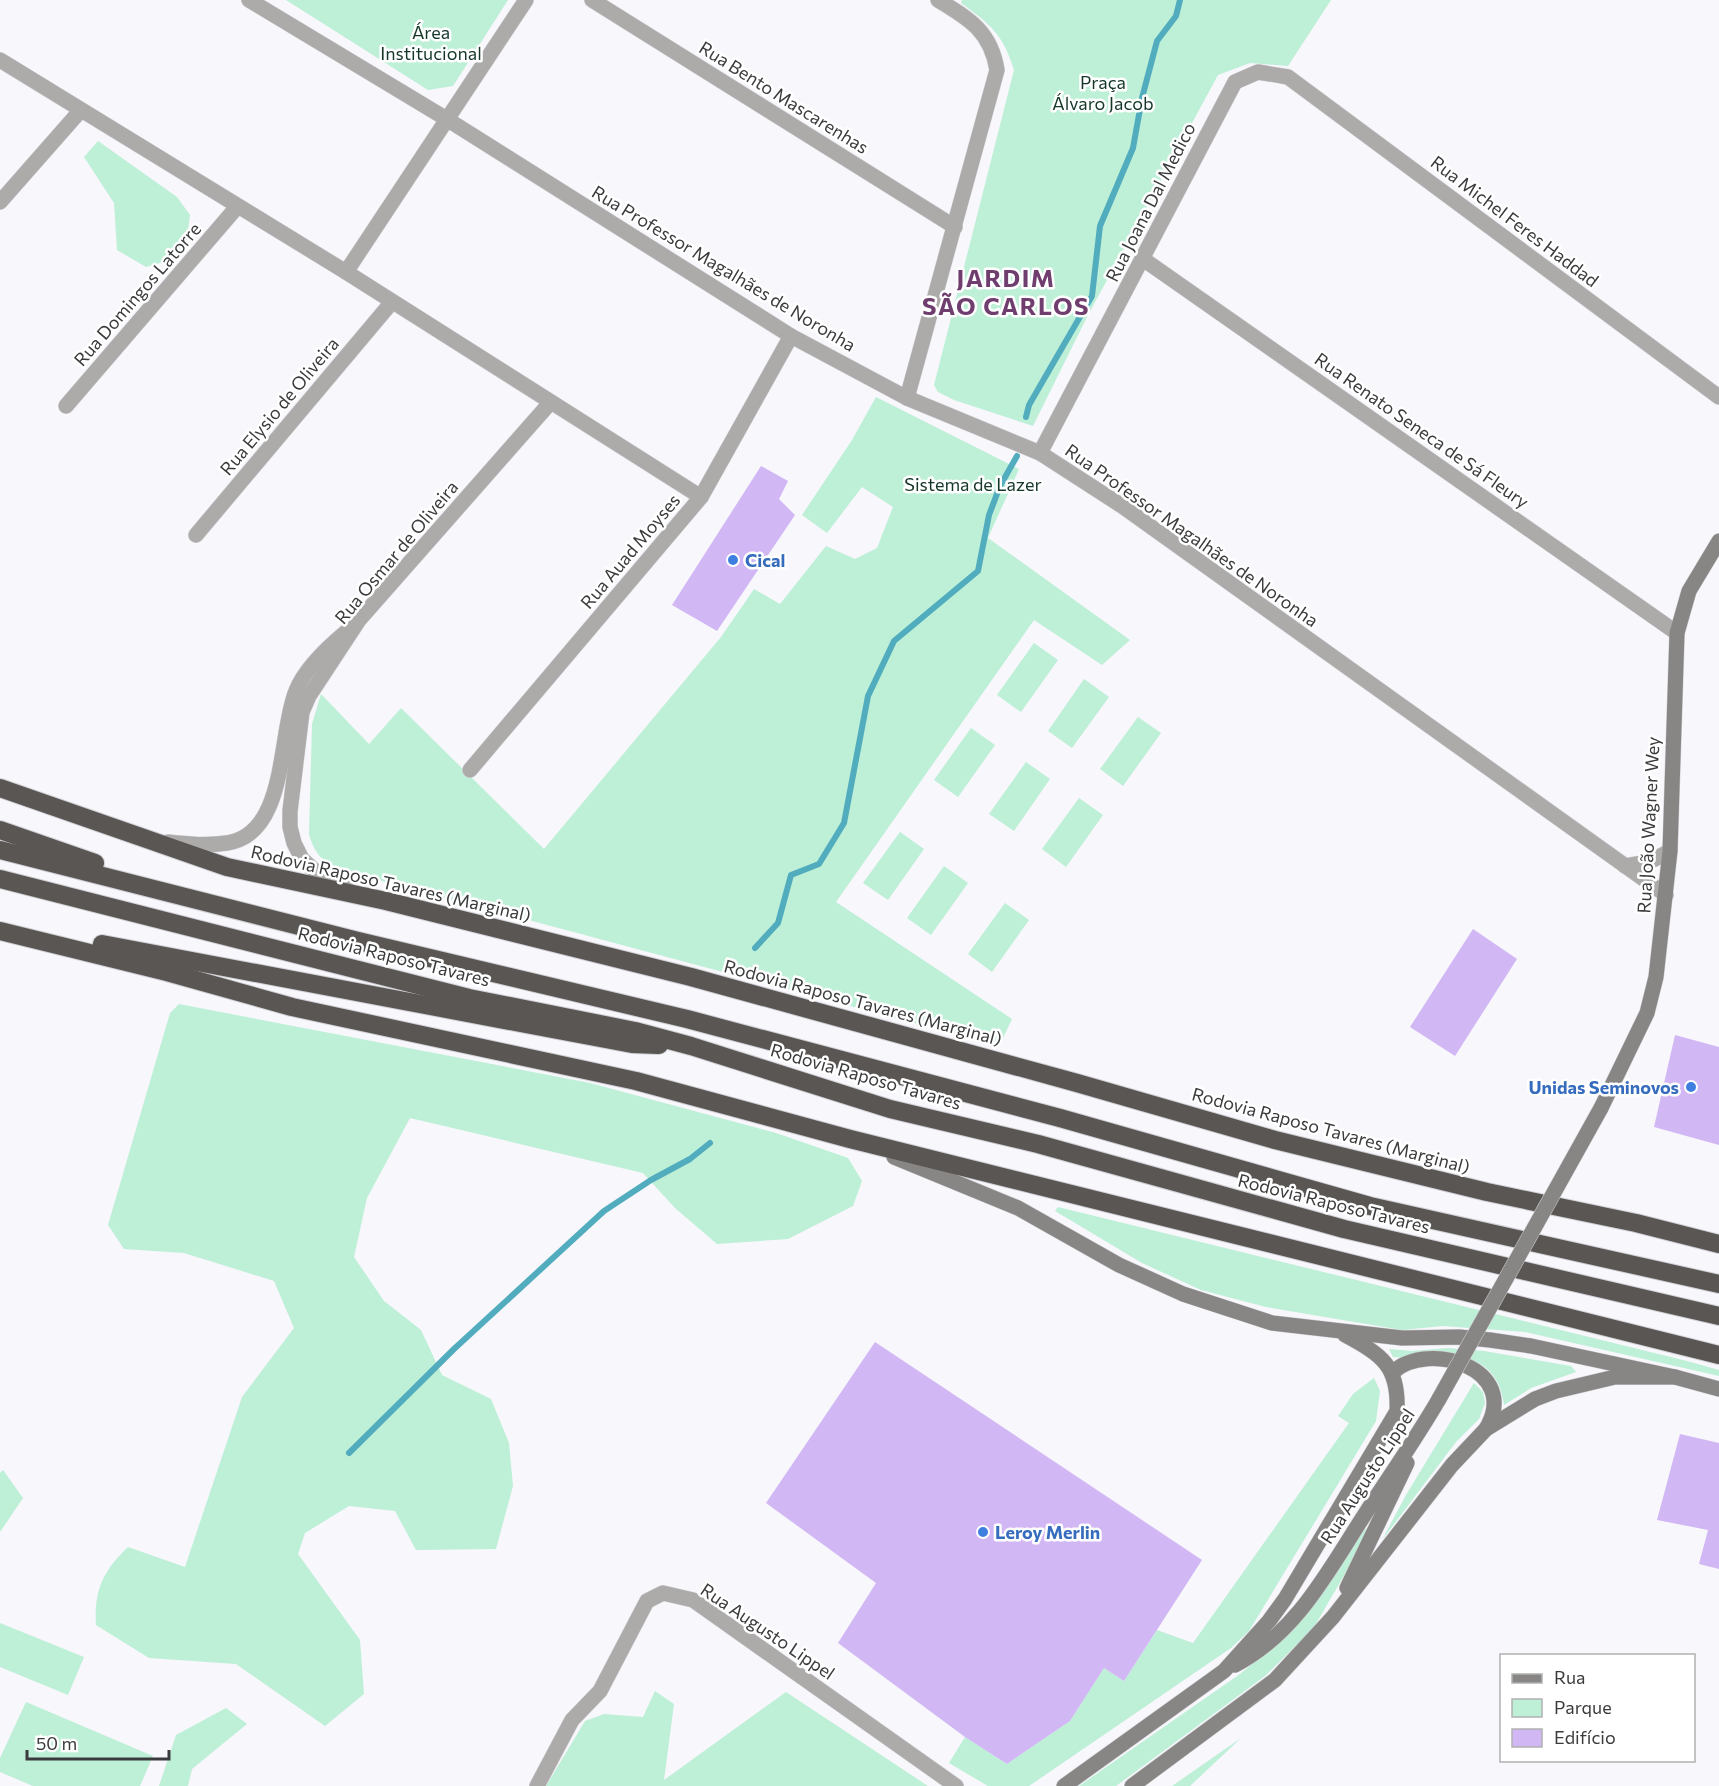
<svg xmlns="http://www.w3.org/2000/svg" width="1719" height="1786" viewBox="0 0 1719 1786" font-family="Commissioner,sans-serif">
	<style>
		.green { fill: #beefd7 }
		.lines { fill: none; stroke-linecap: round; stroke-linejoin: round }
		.stream { stroke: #51acbe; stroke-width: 6 }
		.building { fill: #d2b7f5 }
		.street-casing { stroke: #d1d1d6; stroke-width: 16 }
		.secondary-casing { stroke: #d1d1d6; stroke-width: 16 }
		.highway-casing { stroke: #d1d1d6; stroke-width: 20 }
		.street { stroke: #adabaa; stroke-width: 15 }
		.secondary { stroke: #888684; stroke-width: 15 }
		.highway { stroke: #595653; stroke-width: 18 }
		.secondary-bridge-casing { stroke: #d1d1d6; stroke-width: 16; stroke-linecap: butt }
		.secondary-bridge { stroke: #888684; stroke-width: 15 }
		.shop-dot { fill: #3f7fe0; stroke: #fff; stroke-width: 2 }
		.labels { text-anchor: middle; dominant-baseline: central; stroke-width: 5; stroke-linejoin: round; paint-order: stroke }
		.park-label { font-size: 18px; fill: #153729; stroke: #fff }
		.street-label { font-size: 18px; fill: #3a3b3c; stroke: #fff }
		.shop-label { font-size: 18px; font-weight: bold; fill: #366cbe; stroke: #fff; text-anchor: start }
		.district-label { font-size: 24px; font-weight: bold; letter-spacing: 1.5px; fill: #703d6f; stroke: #fff }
	</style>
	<rect width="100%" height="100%" fill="#f7f7fc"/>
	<g class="green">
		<path d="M286 0H508L453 86 428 90Z"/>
		<path d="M962 0H1331L1288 66 1250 63 1218 75 1087 317 1033 426 954 400 938 392 934 385 1014 70C1003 34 990 24 961 3Z"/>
		<path d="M98 141 177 197 190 215 186 246 170 260 146 267 117 250 114 203 84 157Z"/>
		<path d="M876 397 1019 469 988 538 1130 640 1102 665 1034 620 836 902 1012 1019 1002 1040 993 1044 337 869C320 859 314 852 309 834L312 724 321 694 369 744 401 708 544 849 721 637 754 589 780 604 826 546 855 559 877 548 893 507 862 487 827 533 802 515 852 440Z"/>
		<path d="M1034 643 1058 660 1021 712 997 695Z"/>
		<path d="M1084 679 1109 697 1072 748 1048 731Z"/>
		<path d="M1138 717 1161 733 1123 786 1100 769Z"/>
		<path d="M971 728 995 745 958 797 934 780Z"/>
		<path d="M1026 762 1050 779 1014 831 989 814Z"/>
		<path d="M1079 798 1103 815 1066 867 1042 849Z"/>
		<path d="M900 832 924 849 888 900 863 883Z"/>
		<path d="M944 866 968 883 931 935 907 918Z"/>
		<path d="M1005 903 1029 920 992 972 968 954Z"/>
		<path d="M179 1004 590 1083 776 1133 848 1158 862 1181 853 1206 788 1239 717 1244 675 1208 643 1173 410 1118 367 1198 354 1257 384 1301 421 1330 442 1375 491 1399 509 1443 513 1486 496 1549 416 1550 395 1511 349 1506 305 1533 298 1554 360 1640 364 1694 325 1726 236 1664 149 1658 96 1625C94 1590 103 1571 128 1547L185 1567 242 1397 294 1328 274 1281 184 1253 124 1249 108 1225 170 1013Z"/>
		<path d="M1058 1207 1687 1361 1719 1370V1376L1525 1332 1443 1326 1402 1330 1266 1307 1201 1290 1142 1263 1055 1211Z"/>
		<path d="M1448 1348 1484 1351 1571 1366 1576 1372 1531 1388 1504 1405C1496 1342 1438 1359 1393 1357L1389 1349 1412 1351Z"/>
		<path d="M1374 1378 1380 1391 1376 1421 1249 1631 1231 1648 1029 1786H988L949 1763 965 1737 1007 1764 1070 1721 1104 1668 1124 1681 1157 1630 1193 1643 1349 1423 1338 1416 1353 1394Z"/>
		<path d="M1474 1383 1483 1392 1485 1403 1479 1419 1456 1442 1382 1540 1406 1495Z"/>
		<path d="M3 1470 23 1498 0 1532V1473Z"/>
		<path d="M1367 1528 1368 1534 1313 1629 1265 1676 1116 1786H1079L1240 1674 1295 1628 1311 1609 1361 1533Z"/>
		<path d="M0 1623 84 1657 68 1695 0 1667Z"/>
		<path d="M655 1691 674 1704 664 1780 786 1692 928 1786H546L585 1721 604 1714 643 1717Z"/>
		<path d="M26 1702 153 1756 140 1786H33L0 1772V1758Z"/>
		<path d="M226 1708 247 1724 192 1769 188 1786H159L176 1735Z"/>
		<path d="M1241 1738 1190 1786H1172Z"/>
	</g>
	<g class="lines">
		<g class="stream">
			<path d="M1026 417 1029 405 1092 296 1100 226 1133 148 1142 98 1157 41 1176 16 1180 0"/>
			<path d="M755 948 778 923 791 875 819 864 844 823 868 696 894 641 978 571 989 515 1000 486 1017 456"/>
			<path d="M349 1453 454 1349 604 1211 651 1180 690 1159 710 1143"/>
		</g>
	</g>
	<g class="building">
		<path d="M761 466 788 481 779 499 795 515 717 631 672 605Z"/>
		<path d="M1473 929 1517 959 1455 1056 1410 1027Z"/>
		<path d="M1675 1035 1719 1047V1145L1654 1127Z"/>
		<path d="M875 1342 1202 1560 1124 1681 1104 1668 1070 1721 1007 1764 965 1737 838 1643 876 1583 766 1503Z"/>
		<path d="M1680 1434 1719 1443V1569L1699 1564 1708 1530 1657 1520Z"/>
	</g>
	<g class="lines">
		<g class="street-casing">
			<g id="street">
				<path d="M249 0 445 118 791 336 907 398 1040 453 1122 506 1666 895"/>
				<path d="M592 0 955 227"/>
				<path d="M0 60 346 272 701 497"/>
				<path d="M0 202 81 110"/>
				<path d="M1143 259 1677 633"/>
				<path d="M346 272 526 0"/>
				<path d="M907 398 997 70C991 32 970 19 938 0"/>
				<path d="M66 406 237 207"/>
				<path d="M1040 453 1235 82 1258 72 1288 77 1719 397"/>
				<path d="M196 535 392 302"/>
				<path d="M470 770 701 497 791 336"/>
				<path d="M168 842C187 844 207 846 227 843 288 834 278 734 296 691 305 668 328 647 346 632"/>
				<path d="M1625 866 1649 862 1670 851"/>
				<path d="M347 887 315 871 302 859 294 843 290 827V811L302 712 309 696 359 620 550 403"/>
				<path d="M537 1786 572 1720 600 1691 647 1601 663 1593 693 1600 956 1786"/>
			</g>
		</g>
		<g class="secondary-casing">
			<g id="secondary">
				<path d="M1601 1108 1647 1013 1656 977 1670 851 1677 633 1689 591 1719 541"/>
				<path d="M894 1157 1018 1208 1119 1265 1183 1294 1272 1323 1402 1338 1459 1337 1490 1340 1531 1346 1675 1377"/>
				<path d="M1393 1372C1428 1340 1522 1368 1486 1429"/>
				<path d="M1347 1588 1407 1463"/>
				<path d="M1235 1665C1298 1632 1329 1569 1367 1511 1391 1474 1417 1437 1439 1399"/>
				<path d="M1064 1786 1224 1671 1269 1621 1285 1599 1397 1411C1399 1366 1382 1355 1345 1335"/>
				<path d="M1132 1786 1275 1680 1333 1617 1452 1465 1486 1429 1535 1399 1556 1391 1615 1377H1675L1719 1389"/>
			</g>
		</g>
		<g class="highway-casing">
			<g id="highway">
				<path d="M0 788 227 867 386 901 691 977 1077 1083 1275 1140 1487 1192 1636 1223 1719 1244"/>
				<path d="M0 830 95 863"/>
				<path d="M0 850 358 941 687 1019 1060 1118 1370 1206 1719 1284"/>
				<path d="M0 879 469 998 635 1031 691 1046 890 1109 1038 1144 1344 1229 1719 1316"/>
				<path d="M0 931 167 972 292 1007 636 1081 850 1139 1719 1355"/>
				<path d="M102 944 632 1044 659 1045"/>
			</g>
		</g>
		<use href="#street" class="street"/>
		<use href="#secondary" class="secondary"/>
		<use href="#highway" class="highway"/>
		<g class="secondary-bridge-casing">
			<path id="secondary-bridge" d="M1439 1399 1601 1108"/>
		</g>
		<use href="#secondary-bridge" class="secondary-bridge"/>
	</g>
	<g class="shop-dot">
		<circle cx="733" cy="560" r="6"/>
		<circle cx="1691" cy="1087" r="6"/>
		<circle cx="983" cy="1532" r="6"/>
	</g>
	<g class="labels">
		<g class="park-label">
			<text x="431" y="32">Área<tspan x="431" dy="21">Institucional</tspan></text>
			<text x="1103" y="82">Praça<tspan x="1103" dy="21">Álvaro Jacob</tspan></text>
			<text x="973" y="484">Sistema de Lazer</text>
		</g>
		<g class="street-label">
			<text transform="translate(784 97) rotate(32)">Rua Bento Mascarenhas</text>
			<text transform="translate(1150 202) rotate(-63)">Rua Joana Dal Medico</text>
			<text transform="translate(1515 221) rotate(37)">Rua Michel Feres Haddad</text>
			<text transform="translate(724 268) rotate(31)">Rua Professor Magalhães de Noronha</text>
			<text transform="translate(137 294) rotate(-49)">Rua Domingos Latorre</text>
			<text transform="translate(279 406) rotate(-50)">Rua Elysio de Oliveira</text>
			<text transform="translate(1422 430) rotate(35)">Rua Renato Seneca de Sá Fleury</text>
			<text transform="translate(1192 535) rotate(35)">Rua Professor Magalhães de Noronha</text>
			<text transform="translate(630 551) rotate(-50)">Rua Auad Moyses</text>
			<text transform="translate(396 552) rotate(-50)">Rua Osmar de Oliveira</text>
			<text transform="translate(1648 825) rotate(-87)">Rua João Wagner Wey</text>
			<text transform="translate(391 883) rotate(13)">Rodovia Raposo Tavares (Marginal)</text>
			<text transform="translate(394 956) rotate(14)">Rodovia Raposo Tavares</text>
			<text transform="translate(863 1002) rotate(15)">Rodovia Raposo Tavares (Marginal)</text>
			<text transform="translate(866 1076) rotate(16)">Rodovia Raposo Tavares</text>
			<text transform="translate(1331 1130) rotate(15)">Rodovia Raposo Tavares (Marginal)</text>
			<text transform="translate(1334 1203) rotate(14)">Rodovia Raposo Tavares</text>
			<text transform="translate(1367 1476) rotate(-57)">Rua Augusto Lippel</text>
			<text transform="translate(768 1631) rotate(34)">Rua Augusto Lippel</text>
		</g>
		<g class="shop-label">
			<text x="745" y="560">Cical</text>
			<text x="1679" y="1087" text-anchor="end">Unidas Seminovos</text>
			<text x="995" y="1532">Leroy Merlin</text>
		</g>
		<g class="district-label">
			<text x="1006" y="277">JARDIM<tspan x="1006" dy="28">SÃO CARLOS</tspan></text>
		</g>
	</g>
	<rect x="1500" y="1654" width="195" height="108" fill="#ffffff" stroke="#b0b1b1" stroke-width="1.5"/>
	<rect x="1512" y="1674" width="30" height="9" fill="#888684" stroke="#b0b1b1" stroke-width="1.5"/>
	<text x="1554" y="1684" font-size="18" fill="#3a3b3c">Rua</text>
	<rect x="1512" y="1699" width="30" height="18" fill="#beefd7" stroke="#b0b1b1" stroke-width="1.5"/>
	<text x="1554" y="1714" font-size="18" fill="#3a3b3c">Parque</text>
	<rect x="1512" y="1729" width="30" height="18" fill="#d2b7f5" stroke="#b0b1b1" stroke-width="1.5"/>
	<text x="1554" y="1744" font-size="18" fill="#3a3b3c">Edifício</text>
	<path d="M27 1750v9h142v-9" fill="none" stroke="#3a3b3c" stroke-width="3"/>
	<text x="36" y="1750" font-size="18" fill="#3a3b3c" stroke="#ffffff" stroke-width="4.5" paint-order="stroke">50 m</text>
</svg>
